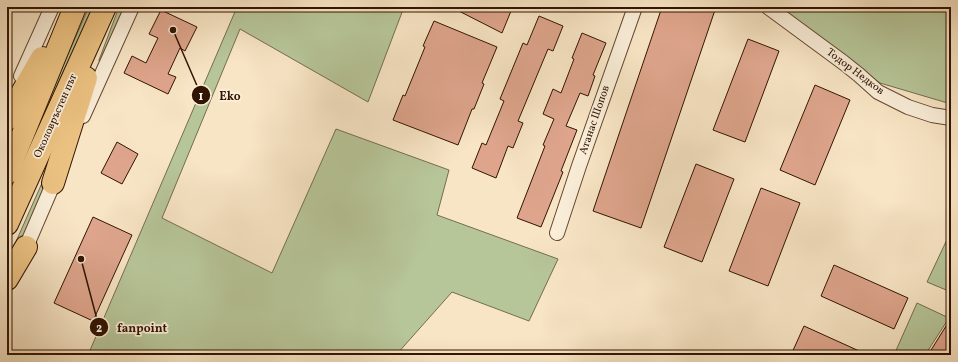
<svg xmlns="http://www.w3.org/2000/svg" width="958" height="362" viewBox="0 0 958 362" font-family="Vollkorn,serif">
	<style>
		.green { fill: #b7c699; stroke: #746d4e }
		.building { fill: #dea58c; stroke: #321402 }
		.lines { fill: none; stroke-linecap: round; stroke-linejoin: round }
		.street-casing { stroke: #644833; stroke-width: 16 }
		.highway-casing { stroke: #321402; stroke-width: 24 }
		.street { stroke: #faeed9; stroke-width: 14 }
		.highway { stroke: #ecc282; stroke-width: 22 }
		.labels { text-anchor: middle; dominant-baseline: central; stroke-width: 3.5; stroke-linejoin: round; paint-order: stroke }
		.street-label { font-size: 11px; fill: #321402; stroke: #faeed9 }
		.leader { fill: none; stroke: #321402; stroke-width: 1.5 }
		.callout-dot { fill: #321402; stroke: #faeed9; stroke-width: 1.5 }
		.mark-label { font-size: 12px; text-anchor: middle; font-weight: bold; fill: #fff }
		.callout-label { font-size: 12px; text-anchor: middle; font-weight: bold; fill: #321402; stroke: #faeed9; stroke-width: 3.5; stroke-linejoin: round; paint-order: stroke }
	</style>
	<rect width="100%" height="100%" fill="#f8e5c5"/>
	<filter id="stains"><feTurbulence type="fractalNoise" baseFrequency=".005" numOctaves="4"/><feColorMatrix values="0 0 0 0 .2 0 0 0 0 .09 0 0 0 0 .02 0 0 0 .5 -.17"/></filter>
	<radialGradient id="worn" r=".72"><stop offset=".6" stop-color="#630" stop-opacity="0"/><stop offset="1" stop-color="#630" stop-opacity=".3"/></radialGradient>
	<g class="green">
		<path d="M89 7H95L7 205V192Z"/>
		<path d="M119 7H124L100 61H99V60Z"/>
		<path d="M237 7H404L368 102 240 29 162 218 272 273 336 129 449 170 437 215 558 259 529 321 452 292 396 355H88Z"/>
		<path d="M775 7H951V104L880 83Z"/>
		<path d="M65 131 59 155 26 232 7 268V262Z"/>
		<path d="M951 231V292L927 282Z"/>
		<path d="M917 303 949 318 925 355H894Z"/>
	</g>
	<g class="building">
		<path d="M451 7H501L511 11 502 33Z"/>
		<path d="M662 7H716L641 228 593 211Z"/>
		<path d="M161 10 197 27 185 51 180 48 168 74 176 77 168 94 124 73 132 56 146 63 158 38 149 34Z"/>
		<path d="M539 16 563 26 553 51 548 49 518 121 523 123 513 148 508 146 496 178 472 168 482 143 486 145 504 101 500 99 523 43 527 45Z"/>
		<path d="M434 21 497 47 482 83 484 84 474 109H472L458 145 393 120 403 95 405 96 425 47 423 46Z"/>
		<path d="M582 33 606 43 593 75 595 76 588 96 580 93 566 126 577 130 561 171 563 172 541 227 517 218 545 146 543 145 554 119 543 114 553 89 561 93 574 59 572 58Z"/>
		<path d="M748 39 779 51 745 142 713 130Z"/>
		<path d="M815 85 850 100 815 185 780 170Z"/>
		<path d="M117 142 138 154 122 184 101 173Z"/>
		<path d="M696 164 734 179 702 262 664 247Z"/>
		<path d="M761 188 800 203 768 286 729 271Z"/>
		<path d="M93 217 132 235 93 321 54 303Z"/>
		<path d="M834 265 908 298 894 329 821 296Z"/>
		<path d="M951 318V355H928Z"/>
		<path d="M804 326 868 355H791Z"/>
	</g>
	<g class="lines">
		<g class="street-casing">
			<g id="street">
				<path d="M768 7 844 63 859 75 878 92 908 107 932 115 951 118"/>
				<path d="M21 76 52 7"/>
				<path d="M83 116 132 7"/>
				<path d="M557 233 579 166 635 7"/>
				<path d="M23 254 57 175"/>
			</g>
		</g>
		<g class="highway-casing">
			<g id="highway">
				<path d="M7 119 42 58"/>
				<path d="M7 173 75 7"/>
				<path d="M53 183 86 78"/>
				<path d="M7 224 105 7"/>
				<path d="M7 279 26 247"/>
			</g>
		</g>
		<use href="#street" class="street"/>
		<use href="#highway" class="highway"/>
	</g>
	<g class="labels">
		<g class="street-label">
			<text transform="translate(855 72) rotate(37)">Тодор Недков</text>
			<text transform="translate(56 116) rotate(-66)">Околовръстен път</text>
			<text transform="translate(595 120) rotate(-71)">Атанас Шопов</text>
		</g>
	</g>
	<path class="leader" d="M173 30L201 95M81 259L99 327"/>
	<g class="callout-dot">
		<circle cx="173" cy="30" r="4"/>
		<circle cx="81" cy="259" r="4"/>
		<circle cx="201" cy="95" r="10"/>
		<circle cx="99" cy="327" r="10"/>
	</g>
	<g class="mark-label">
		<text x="201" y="100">1</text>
		<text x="99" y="332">2</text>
	</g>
	<g class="callout-label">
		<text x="230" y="100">Eko</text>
		<text x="142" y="332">fanpoint</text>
	</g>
	<rect width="958" height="362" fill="none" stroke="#f8e5c5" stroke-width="24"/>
	<rect x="8" y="8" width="942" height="346" fill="none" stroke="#321402" stroke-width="2"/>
	<rect x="12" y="12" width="934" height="338" fill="none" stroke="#321402"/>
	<rect width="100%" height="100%" filter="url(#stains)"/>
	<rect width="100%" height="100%" fill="url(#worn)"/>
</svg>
